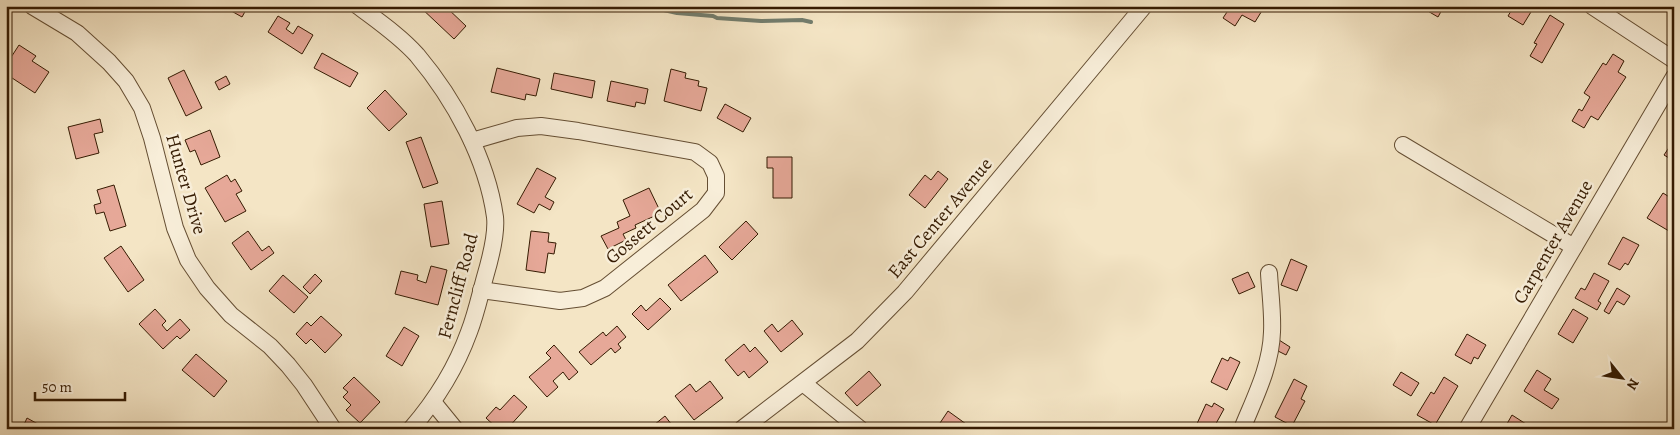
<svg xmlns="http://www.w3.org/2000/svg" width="1680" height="435" viewBox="0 0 1680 435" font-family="Alegreya,serif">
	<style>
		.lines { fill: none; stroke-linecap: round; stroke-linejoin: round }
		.stream { stroke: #737d6d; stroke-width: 4 }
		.building { fill: #e6a898; stroke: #351b02 }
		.minor-casing { stroke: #654e33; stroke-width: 18 }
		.minor { stroke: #f8eed9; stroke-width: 16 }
		.labels { text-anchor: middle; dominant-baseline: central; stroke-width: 5; stroke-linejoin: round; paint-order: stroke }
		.street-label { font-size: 19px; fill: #351b02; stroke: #f8eed9 }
	</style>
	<rect width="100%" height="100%" fill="#f4e5c5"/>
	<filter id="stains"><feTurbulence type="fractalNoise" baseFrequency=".004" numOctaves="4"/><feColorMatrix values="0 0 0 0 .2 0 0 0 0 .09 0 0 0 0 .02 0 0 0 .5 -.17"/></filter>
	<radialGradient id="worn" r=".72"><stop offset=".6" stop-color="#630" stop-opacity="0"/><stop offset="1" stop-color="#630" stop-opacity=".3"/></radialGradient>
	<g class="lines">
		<path class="stream" d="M646 6 677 13 713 16 717 18 761 21 802 20 811 22"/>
	</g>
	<g class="building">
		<path d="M226 6H253L251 10 247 8 242 17 226 8Z"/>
		<path d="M419 6H445L466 26 454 39Z"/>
		<path d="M1231 6H1259L1263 9 1255 22 1242 15 1235 26 1223 18Z"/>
		<path d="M1428 6H1444L1438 17 1426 10Z"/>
		<path d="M1514 6 1534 7 1523 25 1508 16Z"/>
		<path d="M1550 15 1564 24 1542 63 1530 56 1537 44 1534 43Z"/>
		<path d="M278 16 290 23 286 29 293 34 298 26 313 35 302 54 268 32Z"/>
		<path d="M19 45 36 56 32 61 49 72 35 93 6 74V65Z"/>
		<path d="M322 53 358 73 350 87 314 68Z"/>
		<path d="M1613 54 1624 61 1618 72 1626 77 1598 120 1591 116 1584 128 1572 121 1579 109 1582 111 1590 97 1584 93 1603 63 1606 65Z"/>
		<path d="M497 68 540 79 536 96 526 94 525 100 491 92Z"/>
		<path d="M671 69 686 73 685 78 699 81 698 86 707 88 701 111 664 101Z"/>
		<path d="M184 70 202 108 186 116 168 78Z"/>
		<path d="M554 73 595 81 592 98 551 89Z"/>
		<path d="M226 76 230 84 219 90 215 82Z"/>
		<path d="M611 81 648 89 645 104 636 102 635 107 607 101Z"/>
		<path d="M385 90 407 114 389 131 367 108Z"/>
		<path d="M725 104 751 118 743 132 717 118Z"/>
		<path d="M100 119 103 132 94 134 99 153 76 159 68 127Z"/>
		<path d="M210 130 220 157 201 165 195 150 190 152 185 140Z"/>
		<path d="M421 137 438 183 423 188 406 142Z"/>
		<path d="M1674 140V161L1664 155Z"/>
		<path d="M767 157H792V198H773V168H767Z"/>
		<path d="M537 168 556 178 545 197 554 202 550 210 539 204 534 213 517 204Z"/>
		<path d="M938 171 948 179 925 208 909 195 925 175 931 180Z"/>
		<path d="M227 175 231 182 235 179 242 191 236 194 246 211 225 222 205 188Z"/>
		<path d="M114 185 126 226 110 231 104 212 96 214 94 205 101 203 97 190Z"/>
		<path d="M649 188 661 213 635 225 636 228 623 234 626 240 608 249 601 236 619 228 617 222 630 216 623 200Z"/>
		<path d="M1663 193 1674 200V213L1672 216 1674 217V234L1647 218Z"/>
		<path d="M442 201 449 244 431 247 424 204Z"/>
		<path d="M746 221 758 234 732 260 719 247Z"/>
		<path d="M248 231 262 251 269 246 274 253 251 270 232 243Z"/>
		<path d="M531 231 549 233 548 242 556 243 554 254 548 253 545 273 526 270Z"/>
		<path d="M1623 237 1639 245 1628 265 1625 263 1620 270 1608 264Z"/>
		<path d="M121 246 144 280 128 292 104 258Z"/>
		<path d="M705 255 718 272 681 301 668 285Z"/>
		<path d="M1291 259 1307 266 1297 291 1281 285Z"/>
		<path d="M431 266 447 270 438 305 395 294 401 271 418 275 417 280 426 283Z"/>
		<path d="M1248 272 1255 287 1239 294 1232 279Z"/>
		<path d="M1594 273 1609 281 1598 301 1601 303 1597 310 1575 298 1581 288 1585 290Z"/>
		<path d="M315 274 322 281 310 294 303 287Z"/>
		<path d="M283 275 308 297 294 313 269 291Z"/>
		<path d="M1617 288 1630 296 1624 305 1617 301 1609 314 1604 311Z"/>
		<path d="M660 298 671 309 648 330 632 314 641 305 646 311Z"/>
		<path d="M155 309 166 321 162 325 167 331 180 319 190 330 180 339 177 336 163 349 139 324Z"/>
		<path d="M1573 309 1588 318 1573 343 1558 334Z"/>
		<path d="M321 316 342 335 325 353 311 339 306 344 296 334 307 322 311 326Z"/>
		<path d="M792 320 803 334 781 352 764 331 772 324 778 332Z"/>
		<path d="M617 326 626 337 618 344 621 348 615 353 611 348 591 365 579 352 603 332 606 336Z"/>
		<path d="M404 327 419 336 402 366 386 356Z"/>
		<path d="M1467 334 1486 345 1478 359 1474 357 1471 364 1455 355Z"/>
		<path d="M1279 340 1290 347 1286 355 1274 349Z"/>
		<path d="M744 344 750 352 755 347 768 362 749 378 744 371 738 376 725 360Z"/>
		<path d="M554 345 578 372 569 380 563 372 553 381 558 387 547 397 529 377 551 358 546 353Z"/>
		<path d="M196 354 227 381 214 397 182 370Z"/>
		<path d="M1230 357 1240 362 1227 390 1211 382 1222 358 1228 361Z"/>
		<path d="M1537 370 1551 379 1544 390 1559 399 1552 409 1524 391Z"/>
		<path d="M869 371 881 385 857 406 845 393Z"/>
		<path d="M1401 372 1419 383 1411 396 1393 385Z"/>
		<path d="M354 377 380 402 360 423 346 410 351 405 343 397 348 392 343 388Z"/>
		<path d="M1444 377 1458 386 1435 425 1417 415 1431 392 1434 394Z"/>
		<path d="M1294 379 1307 386 1301 399 1305 401 1292 426 1275 417Z"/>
		<path d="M710 381 723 398 694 420 675 396 690 384 696 392Z"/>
		<path d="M514 395 527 407 507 429H498L486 418 496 407 500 410Z"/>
		<path d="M1214 403 1224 409 1213 429 1195 428 1206 404 1212 407Z"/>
		<path d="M948 411 973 429H936Z"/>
		<path d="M1512 415 1526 424 1523 429H1504Z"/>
		<path d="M665 416 675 429H649Z"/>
		<path d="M27 418 47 429H22Z"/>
	</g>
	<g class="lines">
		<g class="minor-casing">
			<g id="minor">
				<path d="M32 6 77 33 109 62 126 81 142 108 152 138 175 228 188 260 207 288 231 315 270 346 288 365 304 385 333 429"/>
				<path d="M358 6C378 21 400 36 417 55 454 99 487 159 495 217 497 235 490 260 485 277 480 295 476 314 469 332 456 368 436 400 411 429"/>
				<path d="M1592 6 1674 60"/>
				<path d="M472 141 517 128 541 126 578 131 695 152 710 163 716 176V193L703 210 605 288 583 298 560 301 481 290"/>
				<path d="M1403 145 1574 247"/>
				<path d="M803 383 860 429"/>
				<path d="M433 402 455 429"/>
				<path d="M742 429 857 341 905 292 1144 6"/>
				<path d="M1242 429C1255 397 1271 366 1272 332 1273 313 1270 292 1269 273"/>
				<path d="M1467 429 1674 77"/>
			</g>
		</g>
		<use href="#minor" class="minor"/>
	</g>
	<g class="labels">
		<g class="street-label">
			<text transform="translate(186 184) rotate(74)">Hunter Drive</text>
			<text transform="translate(940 218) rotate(-50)">East Center Avenue</text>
			<text transform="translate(649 226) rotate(-40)">Gossett Court</text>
			<text transform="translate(1553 242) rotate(-60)">Carpenter Avenue</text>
			<text transform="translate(458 286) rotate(-75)">Ferncliff Road</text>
		</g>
	</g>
	<rect width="1680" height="435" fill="none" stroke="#f4e5c5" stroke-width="25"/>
	<rect x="8" y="8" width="1665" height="420" fill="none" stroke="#351b02" stroke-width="2.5"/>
	<rect x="12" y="12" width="1655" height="410" fill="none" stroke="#351b02"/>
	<g transform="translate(1622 378) rotate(120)" stroke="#f8eed9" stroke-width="4" paint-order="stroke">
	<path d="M0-4L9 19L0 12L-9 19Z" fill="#351b02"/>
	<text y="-8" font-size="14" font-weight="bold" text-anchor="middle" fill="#351b02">N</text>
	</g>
	<path d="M35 392v8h90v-8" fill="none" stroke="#351b02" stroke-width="2.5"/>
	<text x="42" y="392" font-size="15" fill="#351b02" stroke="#f8eed9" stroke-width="4" paint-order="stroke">50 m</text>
	<rect width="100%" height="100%" filter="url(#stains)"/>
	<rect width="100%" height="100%" fill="url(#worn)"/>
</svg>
